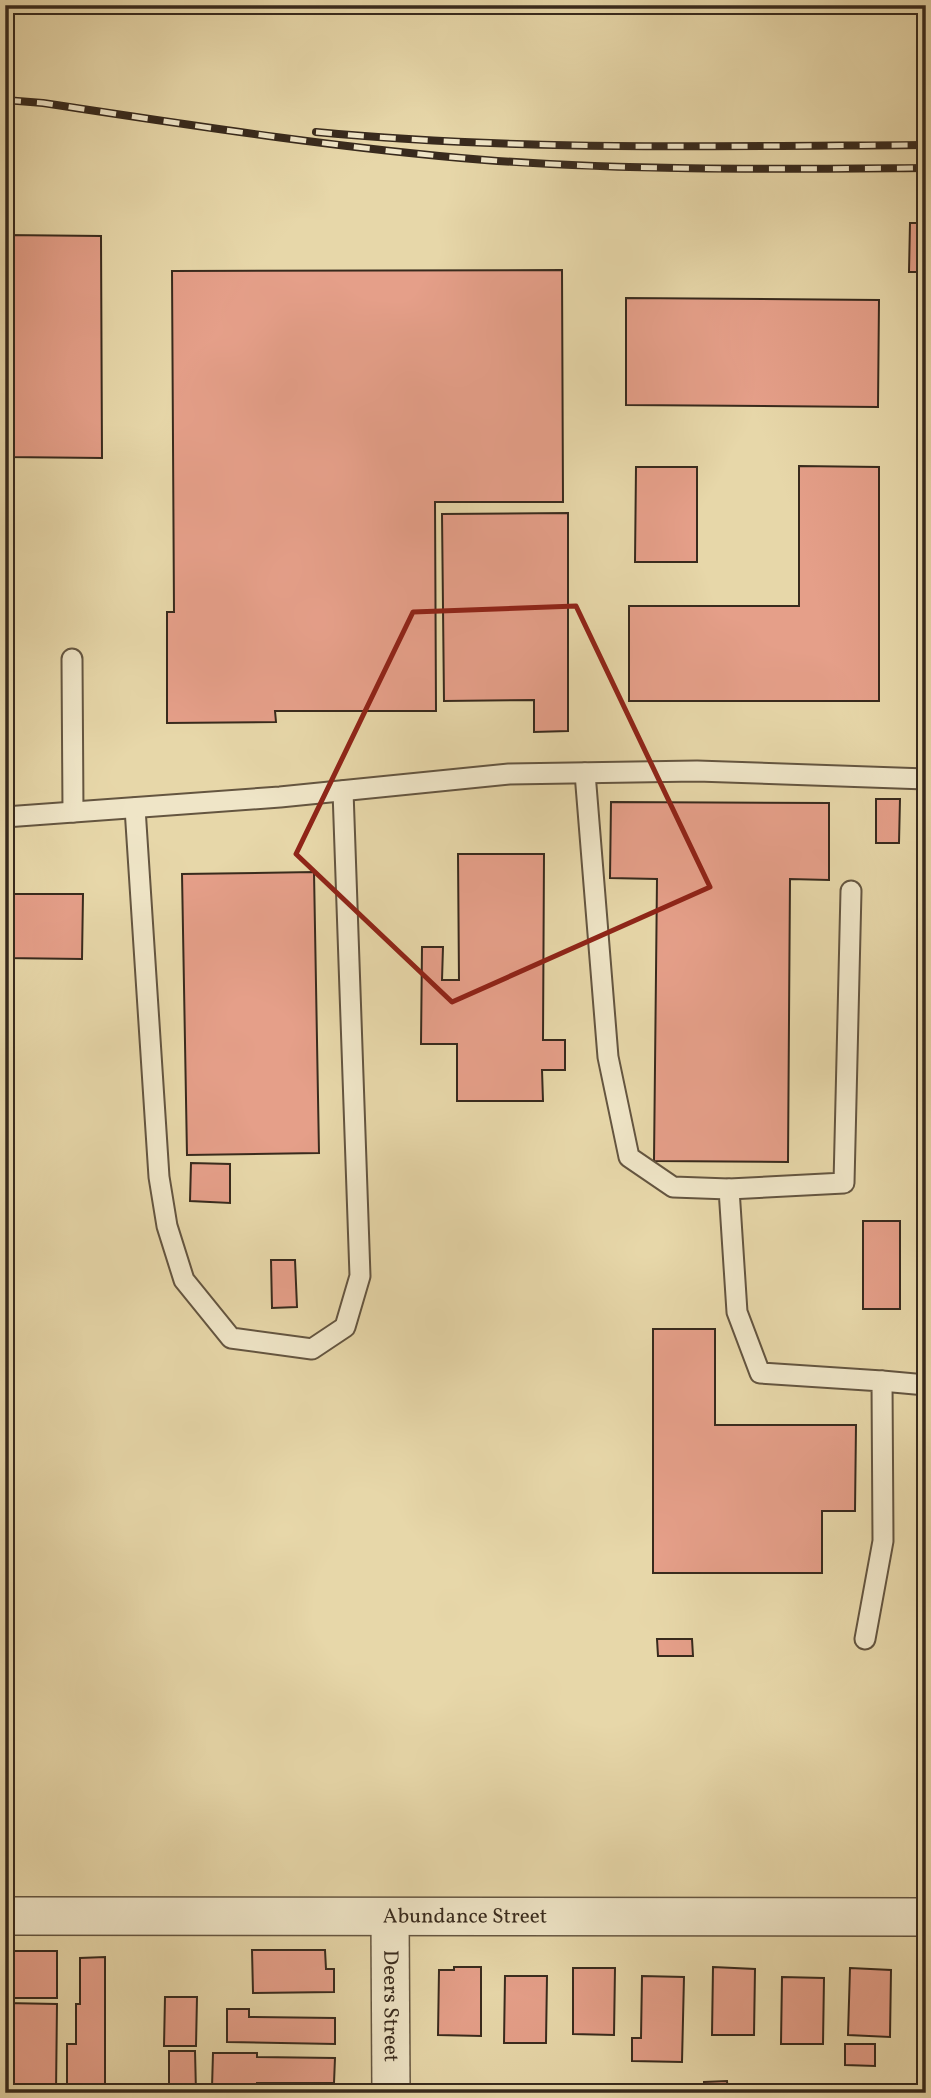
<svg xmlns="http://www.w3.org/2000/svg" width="931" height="2098" viewBox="0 0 931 2098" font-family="Vollkorn,serif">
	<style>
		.building { fill: #e59f89; stroke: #382a1d; stroke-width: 2 }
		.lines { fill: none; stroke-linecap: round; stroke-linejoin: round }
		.service-casing { stroke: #645540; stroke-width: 23 }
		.minor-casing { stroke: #645540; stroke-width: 40 }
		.service { stroke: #efe5c7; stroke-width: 19 }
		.minor { stroke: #efe5c7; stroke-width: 37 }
		.rail-casing { stroke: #382a1d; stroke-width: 8 }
		.rail { stroke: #efe5c7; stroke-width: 5; stroke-dasharray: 16; stroke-linecap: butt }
		.marked { fill: none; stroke: #8f2418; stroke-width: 5; stroke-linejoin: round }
		.labels { text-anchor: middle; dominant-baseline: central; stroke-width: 7; stroke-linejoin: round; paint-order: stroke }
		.street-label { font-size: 21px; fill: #382a1d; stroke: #efe5c7 }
	</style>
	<rect width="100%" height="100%" fill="#e7d7a9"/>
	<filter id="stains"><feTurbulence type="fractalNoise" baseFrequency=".00286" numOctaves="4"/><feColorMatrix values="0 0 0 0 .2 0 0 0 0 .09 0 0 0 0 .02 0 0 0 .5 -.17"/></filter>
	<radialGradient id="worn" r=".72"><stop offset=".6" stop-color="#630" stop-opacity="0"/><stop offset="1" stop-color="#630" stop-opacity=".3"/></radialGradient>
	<g class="building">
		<path d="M910 223H926V272H909Z"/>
		<path d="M5 235 101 236 102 458 5 457Z"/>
		<path d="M562 270 563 502H435L436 711H275L276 722 167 723V612H174L172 271Z"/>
		<path d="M626 298 879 300 878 407 626 405Z"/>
		<path d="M799 466 879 467V701H629V606H799Z"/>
		<path d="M636 467H697V562H635Z"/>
		<path d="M568 513V731L534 732V700L444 701 442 514Z"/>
		<path d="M876 799H900L899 843H876Z"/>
		<path d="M611 802 829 803V880L790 879 788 1162 654 1161 657 879 610 878Z"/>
		<path d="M458 854H544L543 1040H565V1070H542L543 1101H457V1044H421L422 947H443L442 980H459Z"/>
		<path d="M314 872 319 1153 187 1155 182 874Z"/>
		<path d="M5 894H83L82 959 5 958Z"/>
		<path d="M191 1163 230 1164V1203L190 1201Z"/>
		<rect x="863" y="1221" width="37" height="88"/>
		<path d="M271 1260H295L297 1307 272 1308Z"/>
		<path d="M653 1329H715V1425H856L855 1511H822V1573H653Z"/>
		<path d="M657 1639H692L693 1656H658Z"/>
		<path d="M252 1950H325L326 1969H334V1992L253 1993Z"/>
		<rect x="5" y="1951" width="52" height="47"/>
		<path d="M105 1957V2093H67V2044H76V2004H80V1958Z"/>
		<path d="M454 1967H481V2036L438 2035 439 1970H454Z"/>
		<path d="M713 1967 755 1969 754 2035H712Z"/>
		<path d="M573 1968H615L614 2035 573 2034Z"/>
		<path d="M850 1968 891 1970 890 2037 848 2035Z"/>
		<path d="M505 1976H547L546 2043H504Z"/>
		<path d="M642 1976 684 1977 682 2062 632 2061V2038H641Z"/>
		<path d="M782 1977 824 1978 823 2044H781Z"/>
		<path d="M165 1997H197L196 2046H164Z"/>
		<path d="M5 2003 57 2004 56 2093H5Z"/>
		<path d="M227 2009H249V2017L335 2018V2044L227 2042Z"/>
		<path d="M845 2044H875V2066L845 2065Z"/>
		<path d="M169 2051H195L196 2092H169Z"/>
		<path d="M213 2053H257V2057L335 2058 334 2083H257V2089L212 2088Z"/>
		<path d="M727 2081 728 2093H704V2082Z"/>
	</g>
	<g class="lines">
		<g class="service-casing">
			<g id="service">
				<path d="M72 659 73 812"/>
				<path d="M585 773 608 1057 629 1157 673 1187 729 1189 737 1312 760 1373 882 1381 883 1541 865 1639"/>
				<path d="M135 808 159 1177 167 1226 184 1280 231 1338 312 1349 345 1327 360 1276 343 791"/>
				<path d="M5 817 280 797 509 774 697 771 926 779"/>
				<path d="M729 1189 844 1183 851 891"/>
				<path d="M882 1381 926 1385"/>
			</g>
		</g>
		<g class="minor-casing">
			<g id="minor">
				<path id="s1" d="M5 1916 926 1917"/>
				<path id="s2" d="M390 1918 391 2093"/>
			</g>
		</g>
		<use href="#service" class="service"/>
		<use href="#minor" class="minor"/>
		<g class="rail-casing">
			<g id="rail">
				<path d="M5 100 43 103C190 125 337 148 485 160 632 171 779 169 926 168"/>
				<path d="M316 132C519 151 723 146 926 145"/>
			</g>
		</g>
		<use href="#rail" class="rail"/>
	</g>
	<path class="marked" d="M576 606 710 887 452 1002 296 854 413 612Z"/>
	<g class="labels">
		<g class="street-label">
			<text stroke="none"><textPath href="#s1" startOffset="460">Abundance Street</textPath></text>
			<text stroke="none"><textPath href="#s2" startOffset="88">Deers Street</textPath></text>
		</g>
	</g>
	<rect width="931" height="2098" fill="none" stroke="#e7d7a9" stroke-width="28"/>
	<rect x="7" y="7" width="917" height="2084" fill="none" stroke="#382a1d" stroke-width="3.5"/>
	<rect x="14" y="14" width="903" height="2070" fill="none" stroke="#382a1d" stroke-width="2"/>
	<rect width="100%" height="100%" filter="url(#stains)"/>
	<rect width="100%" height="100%" fill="url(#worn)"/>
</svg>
